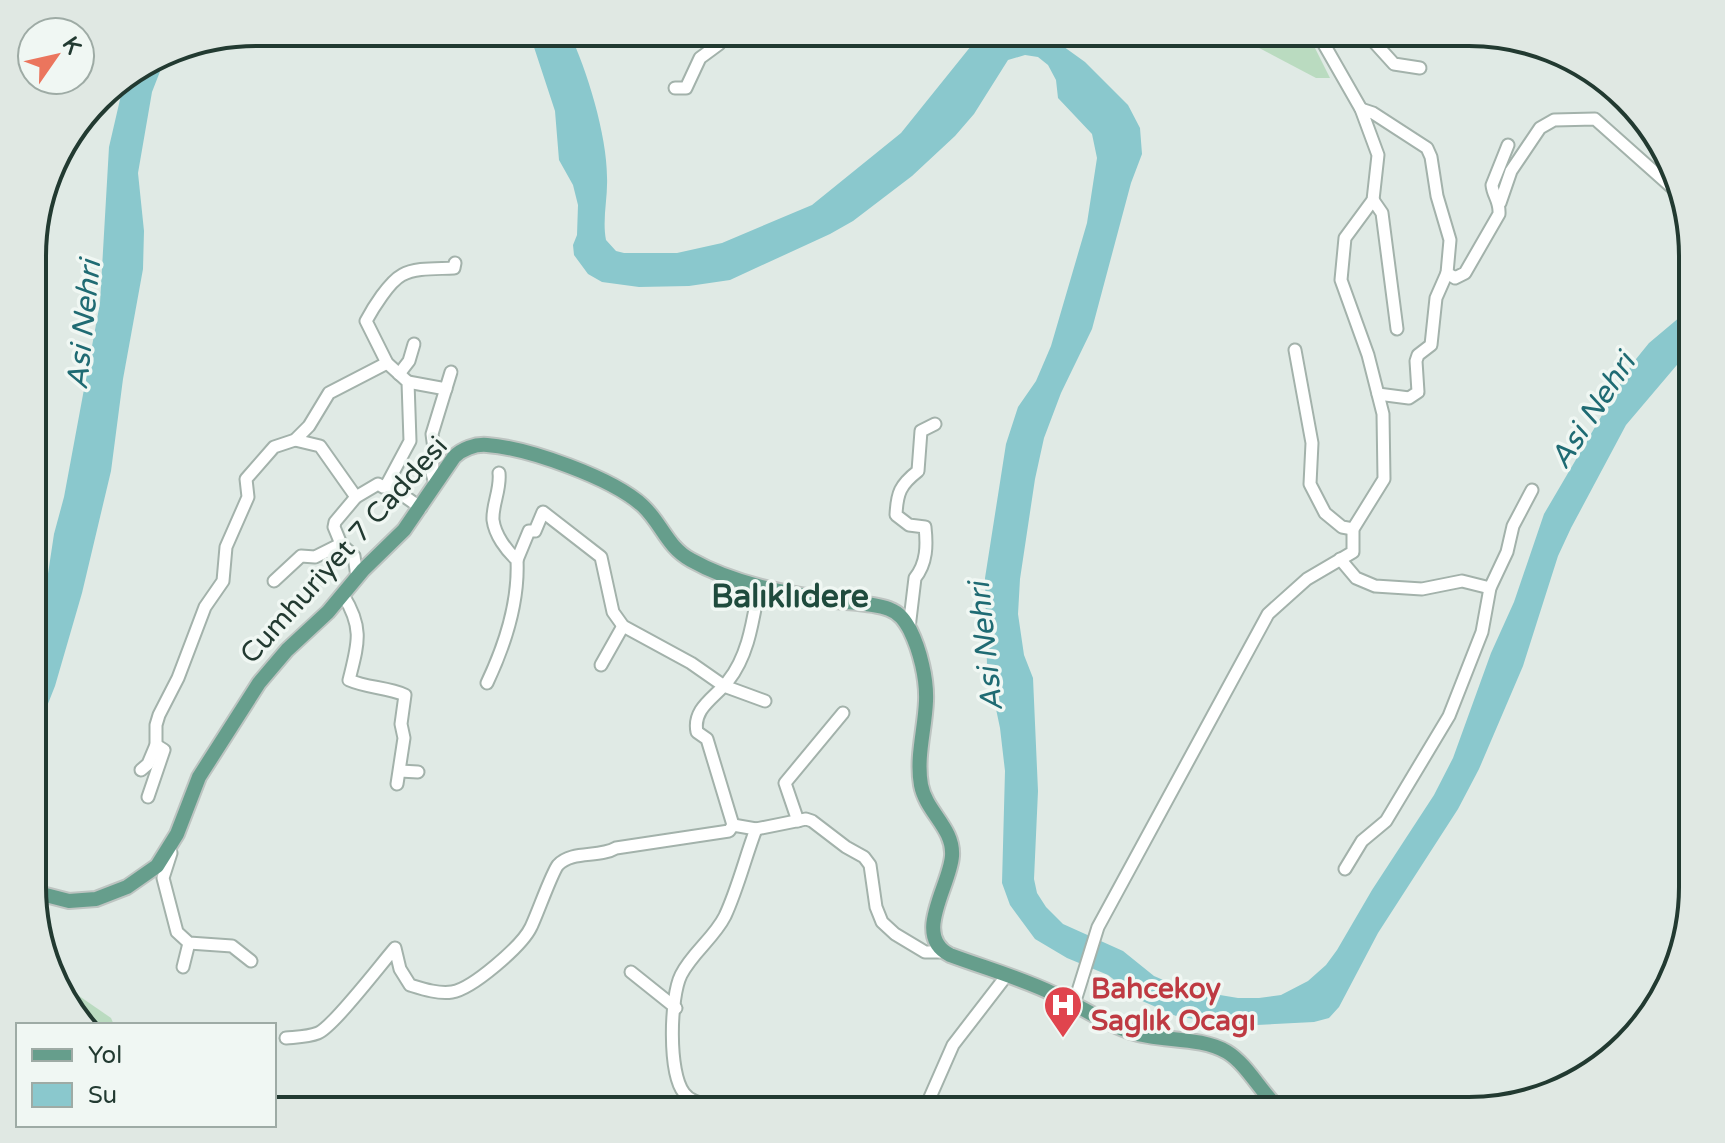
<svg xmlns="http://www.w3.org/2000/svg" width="1725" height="1143" viewBox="0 0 1725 1143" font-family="'Varela Round',sans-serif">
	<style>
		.green { fill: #badbc0 }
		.water { fill: #8ac8cd }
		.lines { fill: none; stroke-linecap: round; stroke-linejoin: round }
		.minor-casing { stroke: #a3b2ab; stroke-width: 15 }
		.major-casing { stroke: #bdc4c1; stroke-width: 18 }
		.minor { stroke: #fff; stroke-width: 11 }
		.major { stroke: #669e8c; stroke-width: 14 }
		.labels { text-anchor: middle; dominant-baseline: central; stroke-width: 7; stroke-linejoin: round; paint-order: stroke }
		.street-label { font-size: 28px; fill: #223a31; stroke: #f0f7f3 }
		.health-label { font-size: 28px; font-weight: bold; fill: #be3a42; stroke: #f0f7f3; text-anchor: start }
		.water-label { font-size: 30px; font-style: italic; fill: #1f6b73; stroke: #f0f7f3 }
		.quarter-label { font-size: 32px; font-weight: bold; fill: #1f4b3d; stroke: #f0f7f3 }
		.rim { fill: none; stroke: #223a31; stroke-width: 4 }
	</style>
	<rect width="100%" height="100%" fill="#e0eae5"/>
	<g class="green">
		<path d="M1242 32H1307L1330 78H1316L1244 40Z"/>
		<path d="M56 980 111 1018 114 1025H86L62 999Z"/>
	</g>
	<g class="water">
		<path d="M529 32H569C587 70 607 135 607 177 608 198 602 219 606 240L616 251 624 253H677L722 243 812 205 901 133 971 46 995 32H1035L1060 44 1085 62 1128 105 1140 128 1142 154 1131 183 1092 329 1061 393 1044 438 1035 479 1020 579 1018 614 1024 655 1033 678 1038 791 1034 879 1037 893 1046 907 1063 924 1123 951 1154 976 1184 989 1238 998H1259L1281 995 1308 981 1326 965 1337 950 1372 890 1434 795 1453 758 1491 653 1514 602 1544 514 1632 364 1649 343 1693 306V346L1626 425 1571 528 1558 556 1523 666 1479 769 1458 809 1378 933 1339 1007 1329 1018 1314 1022 1236 1026 1176 1016 1156 1007 1140 1000 1108 975 1067 958 1035 939 1010 905 1002 883 1005 771 1000 728 987 666 985 578 1006 444 1018 407 1036 381 1051 346 1087 223 1097 158 1092 134 1058 98 1056 80 1048 65 1038 57 1025 55 1008 60 974 114 955 136 912 176 853 221 830 234 730 280 689 286 639 287 602 282 588 274 574 255 573 245 577 235 578 205 573 185 559 160 555 111Z"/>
		<path d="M168 51 152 92 138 173 144 231 143 269 123 379 111 471 82 593 55 686 34 739V638L46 587 54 534 64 497 100 303 109 147 125 78Z"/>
	</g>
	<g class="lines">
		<g class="minor-casing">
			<g id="minor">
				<path d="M1365 32 1394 64 1420 68"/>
				<path d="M675 88H686L700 58 719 44 726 32"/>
				<path d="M1361 109 1373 113 1427 148 1431 157 1437 196 1450 240 1447 273 1455 278 1465 273 1499 214C1500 201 1493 196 1492 185L1508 145"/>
				<path d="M1373 200 1382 213 1397 329"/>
				<path d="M1500 203 1511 171 1540 128 1554 120 1595 119 1677 192"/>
				<path d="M1295 350 1312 443 1310 484 1325 513 1342 527 1353 529"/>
				<path d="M399 374 409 361 414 344"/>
				<path d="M408 382 446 389"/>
				<path d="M1378 394 1409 398 1418 392 1416 361 1418 355 1431 345 1436 298 1447 273"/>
				<path d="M295 440 320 446 356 497"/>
				<path d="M435 484 432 473 434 449 432 434 451 372"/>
				<path d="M421 508 387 484 410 441 408 382 387 363 366 321C373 308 389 282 402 275 416 267 438 269 454 268L455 263"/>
				<path d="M341 544 334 527 335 522 356 497 378 484 383 487 387 484"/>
				<path d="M1340 559 1356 578 1375 586 1422 589 1462 581 1490 588"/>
				<path d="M517 560 529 531H535L543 512 601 557 613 612 623 626 691 663 724 686 765 701"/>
				<path d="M274 581 301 556 315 557 341 544 354 556 357 577"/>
				<path d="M343 595C364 628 358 644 349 680 367 688 387 687 405 695L401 724 404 738 397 784"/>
				<path d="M909 628 915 578C927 563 927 545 925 527L909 525 896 515C897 493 900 485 918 471L921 431 935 424"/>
				<path d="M601 665 623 626"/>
				<path d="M487 683C505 645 519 602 517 560 506 550 495 535 493 520 492 505 501 489 499 473"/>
				<path d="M141 770 148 764 156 745V725L159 715 178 678 205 607 223 581 226 547 248 497 246 479 274 447 295 440 309 426 329 393 387 363"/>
				<path d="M400 771 418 772"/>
				<path d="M148 797 164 750 156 745"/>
				<path d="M798 821 785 783 843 713"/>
				<path d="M733 825 707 739 697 732C692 708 716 697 728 681 749 655 753 619 759 587"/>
				<path d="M170 850 171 853 163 878 177 932 189 943 232 946 251 961"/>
				<path d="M1345 869 1362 841 1386 821 1449 716 1482 632 1490 588 1507 552 1513 526 1532 490"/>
				<path d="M183 967 189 943"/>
				<path d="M631 972 676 1008"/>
				<path d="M1074 1004 1098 927 1268 614 1307 579 1353 552V529L1384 479 1383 414 1368 355 1341 280 1345 238 1373 200 1378 155 1361 109 1317 32"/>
				<path d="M286 1038C296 1037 308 1037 318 1033 333 1027 381 964 395 948L400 969 410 985C423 989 438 994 452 992 472 989 522 946 531 927 537 915 552 872 558 865 572 850 599 858 616 848L729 831 733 825 756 829 806 819 812 821 846 847 864 857 870 865 876 907 882 922 895 934 925 952H944"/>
				<path d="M721 1111C710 1102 694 1106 684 1093 668 1073 670 997 681 975 692 953 714 938 725 916 738 888 745 858 756 829"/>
				<path d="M924 1111 953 1045 1007 975"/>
			</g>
		</g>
		<g class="major-casing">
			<g id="major">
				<path d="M34 892 69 901 96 899 127 887 157 866 177 834 199 777 259 683 287 650 328 612 363 570 404 530 454 457C462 449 475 444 487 445 528 448 613 478 643 506 662 524 667 547 691 560 735 585 786 593 836 601 853 603 873 603 889 609 900 613 905 621 910 630 920 650 927 679 926 701 925 729 916 757 921 785 926 812 954 828 952 856 950 886 912 936 950 955 985 968 1021 978 1054 994 1080 1006 1104 1023 1131 1032 1161 1042 1199 1036 1227 1052 1247 1064 1262 1094 1281 1111"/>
				<path d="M1649 1018 1660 998"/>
			</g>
		</g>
		<use href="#minor" class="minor"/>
		<use href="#major" class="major"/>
	</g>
	<defs>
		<g id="hospital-pin" transform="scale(2)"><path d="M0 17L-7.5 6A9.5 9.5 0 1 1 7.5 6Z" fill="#e0444e" stroke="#f0f7f3"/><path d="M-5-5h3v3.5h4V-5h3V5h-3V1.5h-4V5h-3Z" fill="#fff"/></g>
	</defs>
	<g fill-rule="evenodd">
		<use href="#hospital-pin" x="1063" y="1005"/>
	</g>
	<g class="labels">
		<g class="street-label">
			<text transform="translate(344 550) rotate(-48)">Cumhuriyet 7 Caddesi</text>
		</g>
		<g class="health-label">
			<text x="1091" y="989">Bahcekoy<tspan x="1091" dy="32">Saglık Ocagı</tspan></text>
		</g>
		<g class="water-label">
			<text transform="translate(84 325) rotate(-84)">Asi Nehri</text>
			<text transform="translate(1593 411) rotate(-57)">Asi Nehri</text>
			<text transform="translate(986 647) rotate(-96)">Asi Nehri</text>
		</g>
		<g class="quarter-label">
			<text x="790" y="597">Balıklıdere</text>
		</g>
	</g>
	<path d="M0 0H1725V1143H0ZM256 46H1469A210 210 0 0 1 1679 256V887A210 210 0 0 1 1469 1097H256A210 210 0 0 1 46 887V256A210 210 0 0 1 256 46Z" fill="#e0e8e3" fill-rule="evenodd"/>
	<path class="rim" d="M256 46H1469A210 210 0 0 1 1679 256V887A210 210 0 0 1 1469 1097H256A210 210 0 0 1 46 887V256A210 210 0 0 1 256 46Z"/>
	<rect x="16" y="1023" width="260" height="104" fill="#f0f7f3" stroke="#9eaba5" stroke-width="2"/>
	<rect x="32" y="1049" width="40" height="12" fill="#669e8c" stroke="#9eaba5" stroke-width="2"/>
	<text x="88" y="1063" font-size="24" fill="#223a31">Yol</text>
	<rect x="32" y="1083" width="40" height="24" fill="#8ac8cd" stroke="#9eaba5" stroke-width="2"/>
	<text x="88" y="1103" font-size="24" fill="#223a31">Su</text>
	<g transform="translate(56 56) rotate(56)"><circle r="38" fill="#f0f7f3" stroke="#9eaba5" stroke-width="2"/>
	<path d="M0-6L14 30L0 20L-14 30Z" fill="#eb755d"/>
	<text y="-12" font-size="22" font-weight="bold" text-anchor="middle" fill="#223a31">K</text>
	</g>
</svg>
